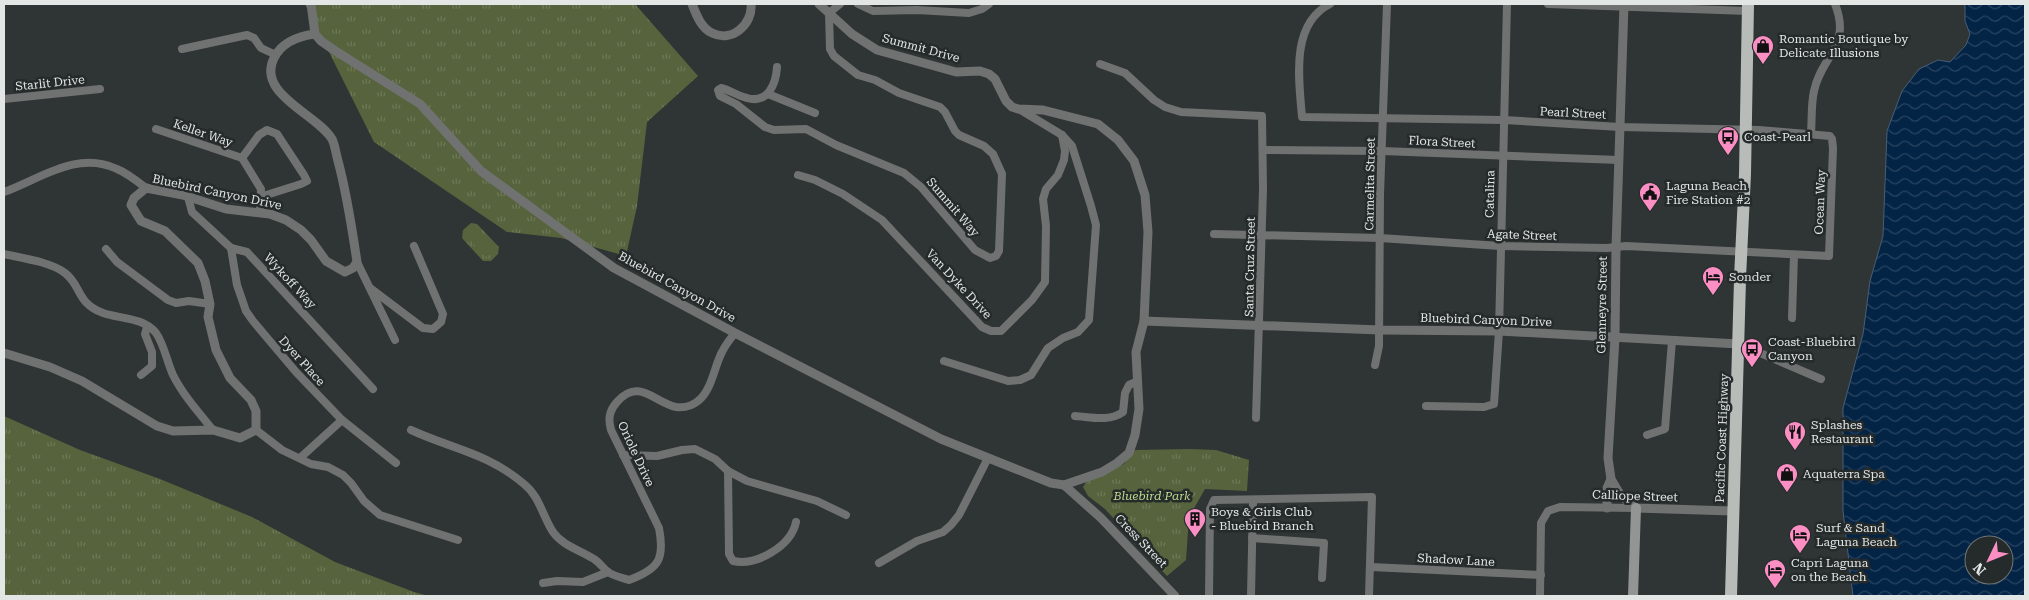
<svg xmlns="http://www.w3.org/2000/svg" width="2029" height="600" viewBox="0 0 2029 600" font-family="'Roboto Serif',serif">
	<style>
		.grass { fill: url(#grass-tufts) }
		.pitch { fill: #56633c }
		.water { fill: url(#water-waves); stroke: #475e76; fill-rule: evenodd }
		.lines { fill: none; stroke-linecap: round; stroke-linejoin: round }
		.minor { stroke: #707271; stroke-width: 8 }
		.tertiary { stroke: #707271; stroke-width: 9 }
		.secondary { stroke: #929593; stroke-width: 10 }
		.trunk { stroke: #b8bcb9; stroke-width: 12 }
		.labels { text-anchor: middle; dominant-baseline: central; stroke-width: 5; stroke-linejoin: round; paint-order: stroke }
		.poi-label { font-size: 12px; fill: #e2e6e5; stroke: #252a2a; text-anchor: start }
		.street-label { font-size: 12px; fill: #e2e6e5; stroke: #252a2a }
		.park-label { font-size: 12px; font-style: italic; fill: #bfd98e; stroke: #252a2a }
	</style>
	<defs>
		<pattern id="grass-tufts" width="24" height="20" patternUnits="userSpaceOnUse" patternTransform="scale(1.25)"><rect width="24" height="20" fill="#56633c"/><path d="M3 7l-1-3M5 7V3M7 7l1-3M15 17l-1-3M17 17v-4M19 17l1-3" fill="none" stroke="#6e7958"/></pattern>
		<pattern id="water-waves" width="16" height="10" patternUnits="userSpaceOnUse" patternTransform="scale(1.25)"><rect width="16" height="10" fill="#042446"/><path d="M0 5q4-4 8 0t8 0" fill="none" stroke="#284461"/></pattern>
	</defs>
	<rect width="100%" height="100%" fill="#2f3434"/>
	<g class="grass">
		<path d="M305 4H635L698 76 647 122 637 206 626 256 561 238 507 232 374 142Z"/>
		<path d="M471 223 477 224 499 247 498 254 491 261H483L462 238 463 230Z"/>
		<path d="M4 416 80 450 160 479 252 517 335 562 414 592 429 596H4Z"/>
		<path d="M1190 449 1216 450 1249 460 1247 491 1205 489 1189 517 1186 560 1167 576 1105 509 1088 496 1083 487 1087 481 1124 464 1135 450Z"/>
	</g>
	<path class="pitch" d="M478 229 496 248 486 257 468 238Z"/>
	<path class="water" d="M1965 4H2025V596H1853L1843 511V408L1863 334 1870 281 1883 236 1887 131 1902 91 1919 69 1938 60 1950 62 1966 45 1970 34 1965 21ZM1974 545H2004V575H1974Z"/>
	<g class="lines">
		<g class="minor">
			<path d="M858 4 873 11 917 10 969 13 982 9 989 4"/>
			<path d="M1548 4 1748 11"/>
			<path d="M182 49 247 35 254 38 261 48 276 55"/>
			<path d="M1100 64 1125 73 1154 100 1165 107 1181 112 1262 116 1263 189 1256 418"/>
			<path d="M777 67C776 84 768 104 747 98 738 96 730 90 721 88L718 90 720 96 736 104 765 127 774 130 806 129 836 145 904 173 921 187 975 250 990 258 996 256 999 251 1002 174 993 154 984 146 959 135 955 131 945 112 940 107 899 93 875 80 858 75 834 56 830 49 829 13 840 4"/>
			<path d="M768 94 815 113"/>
			<path d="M4 99 100 89"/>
			<path d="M156 129 242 158 261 189 260 213"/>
			<path d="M1811 133C1812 120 1811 104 1814 91 1821 56 1852 47 1835 4"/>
			<path d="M1263 150 1382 151 1619 160"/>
			<path d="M242 158 259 135 267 130 277 134 304 175 307 181 301 184 260 197"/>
			<path d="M798 175 815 180 843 194 882 220 982 327 991 331H1001L1032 300 1045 282 1046 226 1043 199 1046 189 1058 175 1064 160 1065 151 1062 135"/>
			<path d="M4 192C40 179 77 150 117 169 127 173 137 181 146 188"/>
			<path d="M188 197 192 212 231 248 247 252 373 389"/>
			<path d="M1214 234 1380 238 1500 246 1607 248 1626 246 1829 256 1833 148 1832 139 1830 136 1759 130 1620 127 1504 120 1302 117C1299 80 1290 24 1330 4"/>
			<path d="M231 248 237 285 246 311 253 321 296 372 342 420 396 463"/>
			<path d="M106 249 117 262 168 300 176 303 189 301 210 304"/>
			<path d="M4 254C22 258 51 262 65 273 82 286 76 303 103 313 120 319 143 317 156 333 164 344 167 362 173 375 183 395 199 413 213 430"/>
			<path d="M357 262 395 340"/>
			<path d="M370 288 423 328 433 329 441 322 443 314 414 246"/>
			<path d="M1792 318 1794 255"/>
			<path d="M1739 344 1821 379"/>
			<path d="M944 361 1008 381 1020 380 1031 375 1048 348 1063 338 1078 332 1089 320 1096 225 1091 206 1072 146 1062 135 1019 109"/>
			<path d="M1375 365 1379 346 1380 194 1387 4"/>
			<path d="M141 375 152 366V352L145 334 147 327"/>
			<path d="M1426 406 1484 407 1494 404 1499 331 1507 4"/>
			<path d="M1075 416C1091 417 1109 422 1123 412L1125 393 1129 385 1138 381"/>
			<path d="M256 430 282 450 311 464 328 467 343 475 351 483 364 501 380 515 458 540"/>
			<path d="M411 430C452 449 488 453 524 484 540 497 542 515 553 532 563 546 580 550 594 559 599 562 603 568 608 572 614 576 623 578 629 580 659 569 665 559 659 528L611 430C608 419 609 411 617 402 639 377 655 403 676 407 684 408 692 406 698 401 712 390 714 367 722 352 725 346 730 339 735 333"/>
			<path d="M1647 435 1665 429 1672 341"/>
			<path d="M623 455 657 456 682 450 695 449 715 459 728 471 747 481 817 501 846 515"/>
			<path d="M300 458 342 420"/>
			<path d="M728 471 729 554 733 561C757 566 791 546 796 522"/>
			<path d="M1252 538 1324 543 1322 578"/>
			<path d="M879 563 917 541 943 532 951 525 959 515 988 458"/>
			<path d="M1371 567 1541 575"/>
			<path d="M543 583 557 581 583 582 608 572"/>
			<path d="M1209 596 1210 509 1214 500 1372 497 1369 596"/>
			<path d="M1251 596 1253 500"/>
			<path d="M1540 596 1541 523 1548 511 1560 507 1636 508"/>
		</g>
		<g class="tertiary">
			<path d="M311 4 315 34"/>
			<path d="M692 4C696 14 701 28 712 33 732 43 753 24 751 4"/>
			<path d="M1624 4 1616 247 1615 338 1608 458 1611 479 1621 496 1636 508 1732 511"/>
			<path d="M315 34 321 41 334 50 420 104 481 171 614 268 735 333 941 439 1051 483 1064 485 1102 472 1117 463 1129 453 1135 435 1139 409 1136 352 1144 321 1148 232 1145 195 1134 161 1118 140 1098 124 1043 110 1018 109 1012 107 1006 101 995 79 989 74 980 71 956 72 877 50 852 34 819 4"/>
			<path d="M1144 321 1380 330 1499 331 1739 344"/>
			<path d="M4 353 50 367 82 381 157 426 173 431 213 430 240 438 256 430V411L251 400 230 378 216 350 208 317 210 304 205 281 198 263 165 231 141 221 131 205 134 198 146 188 183 195 226 209 270 214 286 220 301 230 311 240 326 261 345 272 353 268 357 262C352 228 347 194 338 161 336 154 335 145 332 139 317 114 256 94 274 58 282 42 299 36 315 34"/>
			<path d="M1064 485 1101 518 1175 596"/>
			<path d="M1607 508V488L1611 479"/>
		</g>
		<path class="secondary" d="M1633 596 1636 508"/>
		<g class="trunk">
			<path d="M1740 278 1745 174 1748 4"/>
			<path d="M1731 596 1740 280"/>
		</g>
	</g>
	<defs>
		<g id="shop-pin" transform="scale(1.125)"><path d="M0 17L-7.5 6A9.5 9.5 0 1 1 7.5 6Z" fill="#fb8fc4" stroke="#252a2a"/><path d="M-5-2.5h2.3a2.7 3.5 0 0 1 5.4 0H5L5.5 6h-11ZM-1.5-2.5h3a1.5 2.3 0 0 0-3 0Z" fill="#111"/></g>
		<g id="bus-pin" transform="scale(1.125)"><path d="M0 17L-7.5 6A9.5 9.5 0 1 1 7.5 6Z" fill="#fb8fc4" stroke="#252a2a"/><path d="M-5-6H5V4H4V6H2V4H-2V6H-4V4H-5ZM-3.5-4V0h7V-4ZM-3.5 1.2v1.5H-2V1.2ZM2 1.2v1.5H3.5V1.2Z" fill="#111"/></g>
		<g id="civic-pin" transform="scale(1.125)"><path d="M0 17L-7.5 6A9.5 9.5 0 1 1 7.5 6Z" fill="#fb8fc4" stroke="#252a2a"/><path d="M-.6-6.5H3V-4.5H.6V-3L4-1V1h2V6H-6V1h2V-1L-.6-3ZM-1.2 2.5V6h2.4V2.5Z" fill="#111"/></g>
		<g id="hotel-pin" transform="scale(1.125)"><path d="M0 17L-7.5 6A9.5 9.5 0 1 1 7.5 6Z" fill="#fb8fc4" stroke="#252a2a"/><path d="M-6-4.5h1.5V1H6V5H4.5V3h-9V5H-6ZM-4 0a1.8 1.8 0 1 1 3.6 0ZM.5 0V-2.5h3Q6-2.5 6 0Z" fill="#111"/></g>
		<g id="restaurant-pin" transform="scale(1.125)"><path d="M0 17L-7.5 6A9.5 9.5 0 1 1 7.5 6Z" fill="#fb8fc4" stroke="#252a2a"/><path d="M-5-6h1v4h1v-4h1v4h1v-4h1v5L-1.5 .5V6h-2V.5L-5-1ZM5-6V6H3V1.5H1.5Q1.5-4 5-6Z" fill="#111"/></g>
		<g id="building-pin" transform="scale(1.125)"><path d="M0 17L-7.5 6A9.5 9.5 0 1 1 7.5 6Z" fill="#fb8fc4" stroke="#252a2a"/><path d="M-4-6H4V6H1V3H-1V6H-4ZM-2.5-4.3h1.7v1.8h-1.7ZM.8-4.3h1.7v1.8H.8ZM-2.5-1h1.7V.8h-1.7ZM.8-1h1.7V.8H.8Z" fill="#111"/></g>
	</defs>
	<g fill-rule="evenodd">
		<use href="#shop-pin" x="1763" y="46"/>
		<use href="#bus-pin" x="1728" y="137"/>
		<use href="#civic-pin" x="1650" y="193"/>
		<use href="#hotel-pin" x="1713" y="277"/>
		<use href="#bus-pin" x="1752" y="349"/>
		<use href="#restaurant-pin" x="1795" y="432"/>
		<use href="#shop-pin" x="1787" y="474"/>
		<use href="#building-pin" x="1195" y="519"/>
		<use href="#hotel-pin" x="1800" y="535"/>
		<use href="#hotel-pin" x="1775" y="570"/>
	</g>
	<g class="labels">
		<g class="poi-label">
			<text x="1779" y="39">Romantic Boutique by<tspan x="1779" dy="14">Delicate Illusions</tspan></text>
			<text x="1744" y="137">Coast-Pearl</text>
			<text x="1666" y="186">Laguna Beach<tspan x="1666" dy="14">Fire Station #2</tspan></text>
			<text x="1729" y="277">Sonder</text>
			<text x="1768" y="342">Coast-Bluebird<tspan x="1768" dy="14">Canyon</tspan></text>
			<text x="1811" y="425">Splashes<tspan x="1811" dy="14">Restaurant</tspan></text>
			<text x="1803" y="474">Aquaterra Spa</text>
			<text x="1211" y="512">Boys &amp; Girls Club<tspan x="1211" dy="14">- Bluebird Branch</tspan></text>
			<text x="1816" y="528">Surf &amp; Sand<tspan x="1816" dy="14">Laguna Beach</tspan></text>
			<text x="1791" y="563">Capri Laguna<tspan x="1791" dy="14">on the Beach</tspan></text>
		</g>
		<g class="street-label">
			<text transform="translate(921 48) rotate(15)">Summit Drive</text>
			<text transform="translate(50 83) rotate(-6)">Starlit Drive</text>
			<text transform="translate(1573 113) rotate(3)">Pearl Street</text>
			<text transform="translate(203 133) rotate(19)">Keller Way</text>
			<text transform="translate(1442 142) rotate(3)">Flora Street</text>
			<text transform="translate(1370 184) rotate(-89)">Carmelita Street</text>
			<text transform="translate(217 192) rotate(12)">Bluebird Canyon Drive</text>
			<text transform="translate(1490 194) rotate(-89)">Catalina</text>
			<text transform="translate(1820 202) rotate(-88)">Ocean Way</text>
			<text transform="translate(953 207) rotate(49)">Summit Way</text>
			<text transform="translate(1522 235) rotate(2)">Agate Street</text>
			<text transform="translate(1250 267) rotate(-89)">Santa Cruz Street</text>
			<text transform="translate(290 281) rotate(47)">Wykoff Way</text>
			<text transform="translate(959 284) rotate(47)">Van Dyke Drive</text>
			<text transform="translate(677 287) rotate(29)">Bluebird Canyon Drive</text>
			<text transform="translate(1602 305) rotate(-89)">Glenneyre Street</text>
			<text transform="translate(1486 320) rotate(2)">Bluebird Canyon Drive</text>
			<text transform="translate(302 361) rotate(48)">Dyer Place</text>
			<text transform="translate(1722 438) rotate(-88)">Pacific Coast Highway</text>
			<text transform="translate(636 454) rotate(65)">Oriole Drive</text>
			<text transform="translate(1635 496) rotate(2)">Calliope Street</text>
			<text transform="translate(1141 541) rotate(46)">Cress Street</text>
			<text transform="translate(1456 560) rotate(3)">Shadow Lane</text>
		</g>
		<g class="park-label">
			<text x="1152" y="496">Bluebird Park</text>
		</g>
	</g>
	<rect width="2029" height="600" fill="none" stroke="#e2e6e5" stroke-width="10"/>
	<g transform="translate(1989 560) rotate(227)"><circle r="24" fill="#252a2a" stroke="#717575"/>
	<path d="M0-4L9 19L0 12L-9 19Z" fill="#fb8fc4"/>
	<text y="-8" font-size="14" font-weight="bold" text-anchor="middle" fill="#e2e6e5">N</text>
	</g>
</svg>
